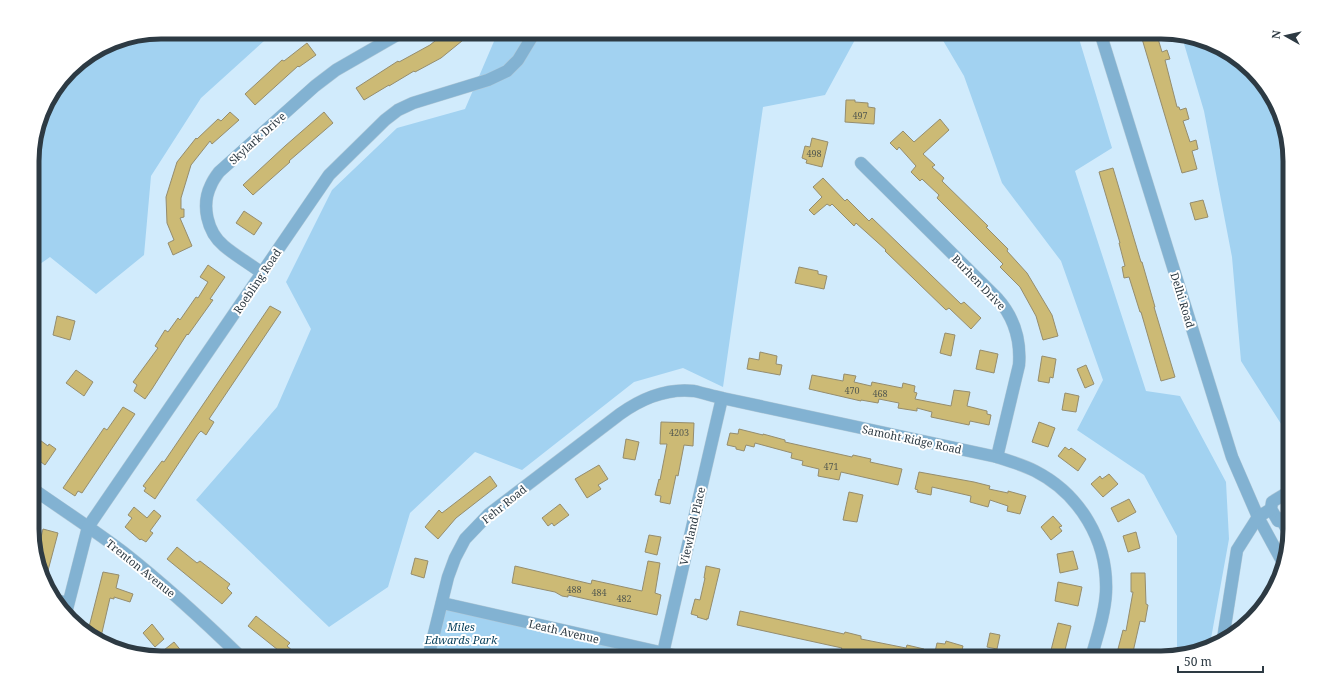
<svg xmlns="http://www.w3.org/2000/svg" width="1322" height="690" viewBox="0 0 1322 690" font-family="'Noto Serif',serif">
	<style>
		.green { fill: #a2d2f1 }
		.building { fill: #ccba75; stroke: #958d6e }
		.lines { fill: none; stroke-linecap: round; stroke-linejoin: round }
		.minor-casing { stroke: #b0c8d7; stroke-width: 13 }
		.minor { stroke: #82b2d2; stroke-width: 12 }
		.labels { text-anchor: middle; dominant-baseline: central; stroke-width: 4; stroke-linejoin: round; paint-order: stroke }
		.number-label { font-size: 9px; fill: #555a50 }
		.street-label { font-size: 11px; fill: #2d3a43; stroke: #fff }
		.park-label { font-size: 11px; font-style: italic; fill: #0a425e; stroke: #fff }
		.rim { fill: none; stroke: #2d3a43; stroke-width: 5 }
	</style>
	<rect width="100%" height="100%" fill="#d1ebfc"/>
	<g class="green">
		<path d="M161 32H274L201 98 151 176 144 255 96 294 50 257 33 269 32 153 45 104 76 64 112 42Z"/>
		<path d="M498 32H862L857 36 825 95 763 107 723 387 683 368 634 382 522 470 475 452 410 513 388 587 329 627 196 500 277 407 311 329 286 282 332 190 397 128 465 109Z"/>
		<path d="M938 32H1077L1112 148 1075 171 1146 391 1180 396 1226 482 1229 539 1210 644 1177 655V536L1144 475 1077 430 1103 380 1061 261 1002 183 964 76Z"/>
		<path d="M1182 37 1218 45 1268 89 1289 145 1290 438 1241 361 1232 257 1204 111Z"/>
		<path d="M442 603 663 658H428Z"/>
	</g>
	<g class="building">
		<path d="M446 32H473L441 58 415 72 414 71 389 86V85L364 100 356 88 398 61 399 62 430 45Z"/>
		<path d="M1140 32H1156L1162 52 1167 50 1170 59 1165 60 1177 107H1179L1180 110 1186 108 1189 119 1183 121 1190 142 1196 140 1198 149 1192 151 1197 169 1182 173Z"/>
		<path d="M307 43 316 55 299 67 298 66 255 105 245 94 282 60 284 61Z"/>
		<path d="M846 100H855V102L868 103V107L875 108 874 124 845 122Z"/>
		<path d="M230 112 239 120 212 144 210 141 191 165 181 198V209H184V217L180 218 192 246 173 255 168 243 174 240 167 223 166 197 177 162 196 138 197 139 218 119 221 121Z"/>
		<path d="M324 112 333 123 289 161 290 162 253 195 243 185 285 146Z"/>
		<path d="M940 119 949 130 923 154 935 165 932 167 944 178 942 181 988 226 986 227 1008 249 1007 251 1027 273 1052 315 1058 336 1043 340 1036 316 1020 287 1000 267 1003 264 937 198 939 195 922 179 920 181 911 172 916 166 899 147 897 150 890 143 903 131 914 142Z"/>
		<path d="M812 138 828 142 822 167 806 163 807 160 802 158 805 146 810 147Z"/>
		<path d="M1113 168 1141 262H1142L1155 307H1154L1175 377 1161 381 1141 312H1140L1129 277 1124 278 1122 267 1125 266 1119 243H1120L1099 172Z"/>
		<path d="M823 178 845 201 847 199 869 221 872 218 961 304 964 302 981 318 971 329 949 308 946 310 885 251 886 250 856 223 854 226 832 204 830 206 827 204 814 215 809 210 822 197 813 187Z"/>
		<path d="M1203 200 1208 217 1195 220 1190 203Z"/>
		<path d="M244 211 262 223 254 235 236 223Z"/>
		<path d="M208 265 225 277 210 299 213 300 188 335 187 334 152 389 145 399 134 391 137 385 133 382 158 348 155 346 165 330 168 332 178 318 180 320 196 297 198 298 208 282 200 277Z"/>
		<path d="M799 267 818 271V274L827 276 824 289 795 283Z"/>
		<path d="M270 306 281 312 209 419 214 422 206 435 201 431 198 434 155 499 144 491 146 488 143 486 162 461 164 462Z"/>
		<path d="M57 316 75 321 70 340 53 335Z"/>
		<path d="M945 333 955 335 951 356 940 353Z"/>
		<path d="M980 350 998 354 994 373 976 369Z"/>
		<path d="M760 352 777 356 776 364 782 365 780 375 747 369 749 358 759 360Z"/>
		<path d="M1042 356 1056 359 1053 378 1050 377 1049 383 1038 381Z"/>
		<path d="M1086 365 1094 384 1085 388 1077 369Z"/>
		<path d="M76 370 93 382 84 396 66 383Z"/>
		<path d="M844 374 856 376 854 382 871 386 872 382 902 388 903 383 915 386 914 392 917 393 915 399 951 406 954 390 970 392 967 406 987 411V414L991 415 989 425 970 421 969 425 931 417 932 412 917 408V411L898 408 899 403 879 399 878 403 861 400V401L809 389 812 375 843 381Z"/>
		<path d="M1065 393 1079 396 1076 412 1062 410Z"/>
		<path d="M123 407 135 414 82 493 78 491 75 496 63 488 104 428 107 430Z"/>
		<path d="M661 422 694 423 693 446 684 445 678 476 676 475 670 504 660 502 661 496 655 495 659 479 660 480 667 444H660Z"/>
		<path d="M1039 422 1055 428 1048 447 1032 442Z"/>
		<path d="M739 429 763 435V434L785 440V442L852 457 853 455 871 459 870 462 902 469 898 485 841 472 839 480 818 476 819 469 802 465 803 461 791 458 792 453 755 443 754 447 746 445 744 451 736 449V447L727 445 730 433 738 434Z"/>
		<path d="M33 435 48 446 49 444 56 449 45 465 33 456Z"/>
		<path d="M626 439 639 442 635 460 623 458Z"/>
		<path d="M1065 447 1069 450 1071 448 1086 459 1078 471 1058 456Z"/>
		<path d="M599 465 608 479 598 485 601 489 587 498 575 479Z"/>
		<path d="M919 472 974 482 990 486 989 489 1008 493V491L1026 496 1020 514 1007 511 1008 506 990 500 988 507 970 502 971 496 932 487 931 495 917 492 918 490 915 489Z"/>
		<path d="M1109 474 1118 484 1103 497 1091 484 1100 476 1102 479Z"/>
		<path d="M490 476 497 486 456 518 438 539 425 527 439 510 442 513Z"/>
		<path d="M849 492 863 495 857 522 843 520Z"/>
		<path d="M1129 499 1136 512 1118 522 1111 508Z"/>
		<path d="M560 504 569 515 554 526 552 523 548 526 542 518Z"/>
		<path d="M134 507 147 518 154 510 161 516 150 531 153 533 146 542 141 539 140 540 125 527 132 518 128 515Z"/>
		<path d="M1053 516 1062 526 1059 527 1062 531 1051 540 1041 527Z"/>
		<path d="M43 529 58 533 46 578 37 554Z"/>
		<path d="M1136 532 1140 548 1128 552 1123 536Z"/>
		<path d="M649 535 661 537 657 555 645 552Z"/>
		<path d="M177 547 197 563 200 561 230 584 227 588 232 593 222 604 167 559Z"/>
		<path d="M1073 551 1078 569 1060 573 1057 554Z"/>
		<path d="M415 558 428 561 424 578 411 574Z"/>
		<path d="M648 561 660 563 655 593 661 595 657 615 568 595V597L562 596 555 592 512 583 515 566 591 584 592 580 642 591Z"/>
		<path d="M706 566 720 569 708 619 707 618V620L697 617 698 616 691 614 695 599 700 600 705 578H704Z"/>
		<path d="M103 572 119 575 116 588 133 594 130 602 114 597V599L110 598 100 641 88 631Z"/>
		<path d="M1131 573H1145L1146 604 1148 605 1145 622 1140 621 1133 652 1118 649 1123 630 1126 631 1133 592H1131Z"/>
		<path d="M1058 582 1082 587 1078 606 1055 601Z"/>
		<path d="M740 611 844 634 845 632 861 636V639L906 648 907 645 924 649 923 658H869L870 655 841 649 842 648 737 625Z"/>
		<path d="M256 616 290 643 287 646 301 658H288L248 626Z"/>
		<path d="M1058 623 1071 626 1063 658H1049Z"/>
		<path d="M152 624 164 639 155 647 143 633Z"/>
		<path d="M990 633 1000 635 997 649 987 647Z"/>
		<path d="M946 641 963 646 960 658 935 652 937 643 945 644Z"/>
		<path d="M174 642 187 658H170L164 650Z"/>
	</g>
	<g class="lines">
		<g class="minor-casing">
			<g id="minor">
				<path d="M1100 32 1232 457 1258 517 1282 561"/>
				<path d="M861 163 997 298C1014 317 1021 339 1019 365L997 457"/>
				<path d="M262 273C250 264 236 256 224 246 207 232 201 205 211 185 213 180 216 176 219 172L315 86 336 70 402 32"/>
				<path d="M33 489C63 510 94 530 123 552 165 585 204 621 242 658"/>
				<path d="M1281 519 1278 521 1271 509 1272 502 1290 491"/>
				<path d="M1289 533 1281 519 1290 514"/>
				<path d="M56 600 68 603"/>
				<path d="M442 603 686 658"/>
				<path d="M66 613 88 527 329 175 385 120 398 110 413 103 488 80 507 71 518 60 535 32"/>
				<path d="M1223 639 1237 550 1258 517 1271 509"/>
				<path d="M663 653 722 398"/>
				<path d="M428 658 448 577 455 558 465 539 489 514 620 414C641 399 667 388 694 391 703 393 713 396 722 398L997 457C1010 461 1023 465 1035 471 1080 494 1108 541 1106 592 1105 614 1097 637 1091 658"/>
			</g>
		</g>
		<use href="#minor" class="minor"/>
	</g>
	<g class="labels">
		<g class="number-label">
			<text x="860" y="115">497</text>
			<text x="814" y="153">498</text>
			<text x="852" y="390">470</text>
			<text x="880" y="393">468</text>
			<text x="679" y="432">4203</text>
			<text x="831" y="466">471</text>
			<text x="574" y="589">488</text>
			<text x="599" y="592">484</text>
			<text x="624" y="598">482</text>
		</g>
		<g class="street-label">
			<text transform="translate(257 138) rotate(-42)">Skylark Drive</text>
			<text transform="translate(257 281) rotate(-56)">Roebling Road</text>
			<text transform="translate(979 282) rotate(46)">Burhen Drive</text>
			<text transform="translate(1183 300) rotate(73)">Delhi Road</text>
			<text transform="translate(912 439) rotate(12)">Samoht Ridge Road</text>
			<text transform="translate(504 504) rotate(-39)">Fehr Road</text>
			<text transform="translate(692 526) rotate(-77)">Viewland Place</text>
			<text transform="translate(141 568) rotate(39)">Trenton Avenue</text>
			<text transform="translate(564 631) rotate(13)">Leath Avenue</text>
		</g>
		<g class="park-label">
			<text x="461" y="626">Miles<tspan x="461" dy="13">Edwards Park</tspan></text>
		</g>
	</g>
	<path d="M0 0H1322V690H0ZM161 39H1161A122 122 0 0 1 1283 161V529A122 122 0 0 1 1161 651H161A122 122 0 0 1 39 529V161A122 122 0 0 1 161 39Z" fill="#fff" fill-rule="evenodd"/>
	<path class="rim" d="M161 39H1161A122 122 0 0 1 1283 161V529A122 122 0 0 1 1161 651H161A122 122 0 0 1 39 529V161A122 122 0 0 1 161 39Z"/>
	<g transform="translate(1286 36) rotate(278)" stroke="#ffffff" stroke-width="3" paint-order="stroke">
	<path d="M0-3L7 15L0 10L-7 15Z" fill="#2d3a43"/>
	<text y="-6" font-size="11" font-weight="bold" text-anchor="middle" fill="#2d3a43">N</text>
	</g>
	<path d="M1178 666v6h85v-6" fill="none" stroke="#2d3a43" stroke-width="2"/>
	<text x="1184" y="666" font-size="12" fill="#2d3a43" stroke="#ffffff" stroke-width="3" paint-order="stroke">50 m</text>
</svg>
